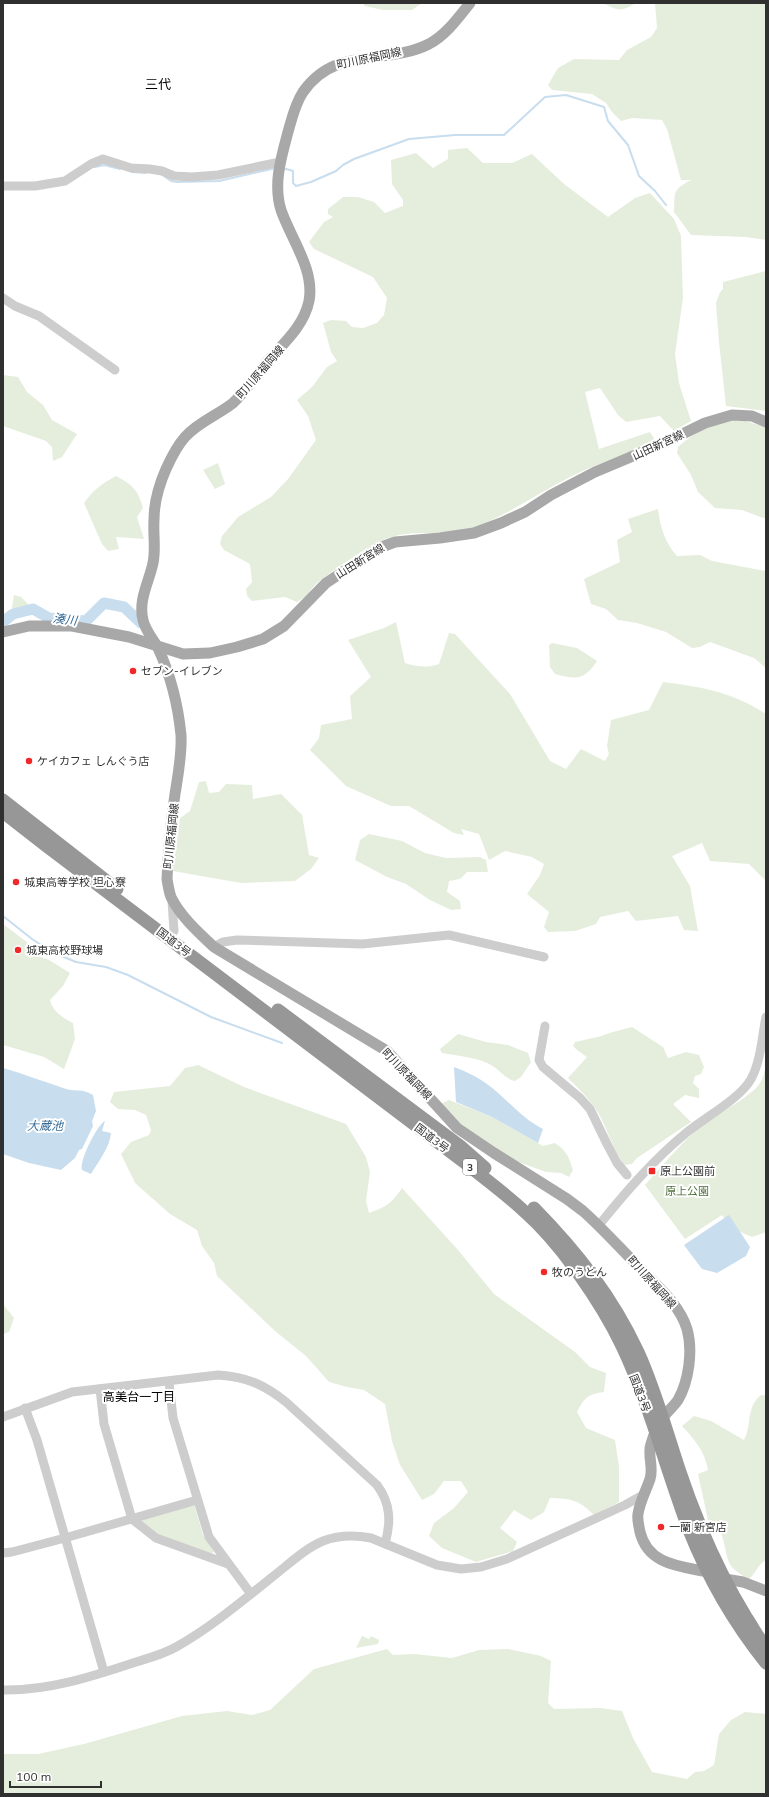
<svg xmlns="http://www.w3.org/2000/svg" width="769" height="1797" viewBox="0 0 769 1797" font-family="Mulish,'Noto Sans JP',sans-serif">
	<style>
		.green { fill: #e5eedd }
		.water { fill: #c8ddee }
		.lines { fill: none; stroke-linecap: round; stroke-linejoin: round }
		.stream { stroke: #c8ddee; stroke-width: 2 }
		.river { stroke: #c8ddee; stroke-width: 11 }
		.minor { stroke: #cdcdcd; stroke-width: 9 }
		.major { stroke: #a8a8a8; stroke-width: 11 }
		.highway { stroke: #979797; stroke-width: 13 }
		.poi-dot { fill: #f1282a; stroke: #fff; stroke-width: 1.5 }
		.labels { text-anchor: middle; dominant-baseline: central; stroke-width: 4; stroke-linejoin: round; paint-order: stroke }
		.shield { fill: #fff; stroke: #6e6e6e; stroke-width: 1 }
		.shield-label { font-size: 10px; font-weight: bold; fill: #303030 }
		.street-label { font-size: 11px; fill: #303030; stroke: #fff }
		.poi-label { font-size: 11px; fill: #303030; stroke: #fff; text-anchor: start }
		.park-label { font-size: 11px; fill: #4f6f3a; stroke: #fff }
		.water-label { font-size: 12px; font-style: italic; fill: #386d98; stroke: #fff }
		.neighbourhood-label { font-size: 12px; fill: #000; stroke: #fff }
		.quarter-label { font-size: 13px; fill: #000; stroke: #fff }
	</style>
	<rect width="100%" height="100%" fill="#fff"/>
	<g class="green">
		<path d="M363 3H422L412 10H383L365 6Z"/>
		<path d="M602 3H636C619 13 619 10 602 3Z"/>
		<path d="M655 3H766V240L746 237 691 235 674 212C675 192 672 190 691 180H681L667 129 662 120 632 118 621 121 612 112 606 103 592 94 552 90 548 85 558 68 574 59 619 60 627 50 651 37 657 28Z"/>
		<path d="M467 148 483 163H512L532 154 564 184 608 217 635 198 650 193 674 219 681 236 683 298 675 354 679 383 691 421 674 431 660 416 626 422 618 415 600 388 585 392 599 449 650 432 656 442C628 453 599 463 572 476 538 493 508 515 473 528 447 537 417 529 391 537 373 542 332 571 317 583 310 590 306 598 297 602L285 597 252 601 247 596 246 589 252 582 250 564 224 550 220 544 222 536 238 517 271 497 288 479 316 440 308 416 297 400 312 387 327 367 337 361 331 352 323 323 331 320 346 321 352 327 363 328 377 323 384 315 387 298 373 277 314 249 309 242 324 222 333 217 328 214V209L343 197H358L374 202 385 213 403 206V200L392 184 391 160 416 153 433 168 448 159V150Z"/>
		<path d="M766 271V411L726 406 719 342 716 303 720 292 723 289V282Z"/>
		<path d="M3 375 18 377 27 392 43 405 52 420 77 434 62 457 53 461 52 447 46 441 3 426Z"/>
		<path d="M738 419 766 427V519L742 510 715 508 698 492 691 475 677 453 678 447C697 430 714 423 738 419Z"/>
		<path d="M218 463 225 484 215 489 203 470Z"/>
		<path d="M116 476C133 485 138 490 143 508L137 517 144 539 116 537 119 549 108 551 102 544 84 503C93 490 103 483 116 476Z"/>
		<path d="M658 509C660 526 665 543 677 556L700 555 712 561 766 571V668L754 658 710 642 700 647 692 648 666 632 637 623 618 620 606 609 591 604 584 579 620 562 617 540 632 532 628 519Z"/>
		<path d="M14 595 21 597 32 608 16 611 12 608Z"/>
		<path d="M396 622 405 663C417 667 427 668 439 664L449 633 455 634 510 694 550 761 566 769 581 749 605 761 609 754 607 746 611 720 649 710 663 682C702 687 732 692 766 714V881L749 864 710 861 702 843 672 856 690 886 698 931 684 930 678 916 636 921 628 911 600 917 596 924 575 931 548 932 544 927 549 912 527 894 540 875 544 864 532 857 505 851 489 860 479 834 461 829 464 835 454 833 409 806H391L346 786 310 750 319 738 321 725 352 719 350 696 371 677 348 640 384 628Z"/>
		<path d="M552 643 577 648 597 661C585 680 576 680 555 674L550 667 549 645Z"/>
		<path d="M206 781 209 793 219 792 226 784 252 785 253 799 281 794 302 815 309 855 319 858 311 869 295 881 241 883 173 871 180 818 190 811 199 782Z"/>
		<path d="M369 834 402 841 425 853 446 858 480 857 486 860 488 872H467L460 879 449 881 447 892 460 901 461 909 451 910 430 900 406 884 387 877 355 860 360 840Z"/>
		<path d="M3 924 32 946 35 955 49 960 70 973 63 986 50 1000C53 1012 63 1018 73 1023L75 1039 64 1069 44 1057 3 1045Z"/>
		<path d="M632 1027 663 1047 668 1058 686 1052 699 1055 704 1067 701 1074 695 1076 693 1083 699 1089V1098L685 1095 673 1104 691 1122 637 1158 632 1164 624 1165C614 1150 609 1135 602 1120 594 1103 581 1091 568 1078L587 1057 577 1050 573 1046 575 1042 602 1036C604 1034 628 1028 632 1027Z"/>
		<path d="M458 1034 486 1042 508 1045 528 1053 531 1062 521 1077 515 1081C505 1079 500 1070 491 1065 477 1057 458 1056 442 1053L440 1049Z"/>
		<path d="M766 1062V1232L752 1237 731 1228 722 1215 685 1239 645 1185C664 1164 682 1141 705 1123 719 1113 752 1096 760 1083 764 1077 765 1069 766 1062Z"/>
		<path d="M198 1065 244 1087 346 1124 366 1157 370 1172 366 1201 369 1213C386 1207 392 1203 402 1188L458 1250 494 1294 575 1352 590 1367 606 1373 604 1392C588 1394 584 1398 577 1412L586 1428 615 1440 619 1467V1502L594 1515C578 1499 571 1499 550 1498L544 1512 531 1520 514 1510 500 1528 517 1542 513 1551 476 1562 442 1548 429 1536 434 1523 454 1508 468 1492 461 1481H444L434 1494 422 1500 400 1465 392 1441 385 1404 364 1390 347 1387 329 1382 306 1356 275 1331 217 1276 214 1263 202 1246 197 1230 170 1214 135 1183 121 1154 131 1142 149 1135 151 1130 146 1115 135 1110 118 1109 110 1102 114 1092 170 1086 185 1068Z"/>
		<path d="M449 1100 492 1117 543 1146 555 1143C566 1150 569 1157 573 1170L569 1177 561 1173 546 1172 507 1158 452 1118 441 1104Z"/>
		<path d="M3 1304 14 1318 9 1332 3 1334Z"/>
		<path d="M761 1395H766V1560C758 1564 756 1573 749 1579 743 1576 735 1571 731 1566 721 1548 729 1533 708 1520L698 1474 708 1470C705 1451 694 1439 682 1426L694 1416 711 1421 744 1440C752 1424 746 1407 761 1395Z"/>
		<path d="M194 1504 203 1535 214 1552 210 1554 154 1534 140 1520Z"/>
		<path d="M362 1636 369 1639 371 1636 379 1640 378 1644 356 1648Z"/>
		<path d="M387 1649 393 1655 414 1654 452 1658 479 1650 508 1649 541 1656 551 1661 548 1703 554 1709 600 1708 622 1711 633 1738 652 1772 687 1779 695 1772 704 1771 714 1765 719 1734 731 1720 745 1712 766 1714V1794H3V1754H38L84 1744 182 1716 227 1711 252 1715 270 1710 314 1669Z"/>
	</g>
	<g class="water">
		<path d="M454 1067C470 1073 484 1080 497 1092 512 1105 525 1120 543 1129L538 1143 492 1117 456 1102Z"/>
		<path d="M3 1068C24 1074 45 1082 66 1089 77 1092 80 1088 93 1095L96 1111 92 1121 93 1126 82 1149 79 1150 75 1158 61 1170 29 1163 3 1154Z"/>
		<path d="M105 1121 102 1131 111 1133C110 1147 98 1162 91 1174L82 1170C79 1161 97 1125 105 1121Z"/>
		<path d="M729 1215 750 1247 746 1256 717 1273 702 1269 684 1245Z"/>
	</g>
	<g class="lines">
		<g class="stream">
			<path d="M95 167 104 165 120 169"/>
			<path d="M283 168 293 171V183L296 186 311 182 336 171 343 165 354 159 409 139 455 135H504L545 97 566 95 604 107 608 121 628 145 639 176 655 191 666 205"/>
			<path d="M132 172 146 173"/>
			<path d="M164 176 171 181 177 182 219 181 276 168"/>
			<path d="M3 916 32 939 52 952 76 962 106 967 128 975 211 1017 282 1043"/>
		</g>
		<path class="river" d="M3 622 13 614 33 609 49 618 86 621 104 603 124 607 141 623"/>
		<g class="minor">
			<path d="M3 186H35L65 181 91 164 103 159 131 168 150 169 162 171 174 176 192 177 218 175 280 162"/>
			<path d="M3 298 15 306 39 316 115 370"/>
			<path d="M169 938 174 931 172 901"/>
			<path d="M214 947 223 942 237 940 362 944 449 935 544 957"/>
			<path d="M545 1026 539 1060 543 1067 580 1098 590 1109 607 1144 617 1163 627 1175"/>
			<path d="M599 1225C625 1193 653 1160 686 1133 704 1118 741 1098 751 1079 761 1061 762 1036 766 1017"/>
			<path d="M169 1382 173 1418 209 1537 251 1594"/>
			<path d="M100 1389 104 1424 132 1519 156 1538 228 1564"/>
			<path d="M25 1408 37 1440 104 1672"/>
			<path d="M3 1417 72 1392 218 1375C247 1377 263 1384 286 1402L377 1485C391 1504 391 1522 385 1544"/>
			<path d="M3 1553 12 1552 65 1538 197 1500"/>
			<path d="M3 1690C48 1691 94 1676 136 1662 149 1658 164 1654 176 1647 210 1628 241 1602 271 1578 288 1565 304 1549 323 1541 339 1535 355 1535 371 1538L437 1565 461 1569 481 1567 507 1559 625 1505 643 1495"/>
		</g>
		<g class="major">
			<path d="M470 3C458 18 446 35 429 44 385 66 336 45 303 92 295 104 292 118 288 132 281 158 273 184 281 210 291 239 315 270 309 301 304 326 283 344 267 362 256 376 246 391 233 403 218 415 198 422 185 437 177 446 171 458 166 469 159 485 154 503 154 520 153 535 156 549 153 563 149 582 138 600 143 620 145 630 153 639 158 648 171 676 178 705 181 735 182 755 178 775 175 794 171 822 168 850 167 879 168 885 169 892 171 897 180 916 199 933 214 947L387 1051 457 1128 494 1153 567 1199 583 1211C602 1228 619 1247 637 1265 655 1284 679 1303 687 1329 693 1350 689 1381 678 1400 674 1406 668 1411 664 1416 659 1423 653 1436 651 1444 647 1455 654 1467 650 1479 646 1491 640 1501 638 1514 637 1520 639 1526 640 1532 648 1565 680 1566 708 1572"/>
			<path d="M3 632 29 626H72L129 637 183 654 210 653 237 647 263 639 284 626 326 583 379 548 395 542 440 538 474 533 501 523 525 512 551 495 595 472 664 443 705 423 732 415 752 416 766 422"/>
			<path d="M725 1579 743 1582 766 1591"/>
		</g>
		<g class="highway">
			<path d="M3 800 117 889"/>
			<path d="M3 812 45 845 464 1162C485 1179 506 1194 525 1212 561 1244 601 1302 622 1346 650 1405 666 1469 689 1530 708 1578 734 1623 766 1663"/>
			<path d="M278 1010 460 1146 485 1168"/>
			<path d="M534 1208C577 1252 612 1296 638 1352 655 1389 666 1430 679 1469 696 1520 718 1571 746 1617 753 1627 758 1638 766 1647"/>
		</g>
	</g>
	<g class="poi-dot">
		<circle cx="133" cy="671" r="4"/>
		<circle cx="29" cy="761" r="4"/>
		<circle cx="16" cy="882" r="4"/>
		<circle cx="18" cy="950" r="4"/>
		<rect x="648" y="1167" width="8" height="8" rx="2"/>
		<circle cx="544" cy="1272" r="4"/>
		<circle cx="661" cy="1527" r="4"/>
	</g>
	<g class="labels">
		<rect class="shield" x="463" y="1159" width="14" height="16" rx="3"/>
		<g class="shield-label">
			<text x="470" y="1167">3</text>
		</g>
		<g class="street-label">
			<text transform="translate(369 58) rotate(-12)">町川原福岡線</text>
			<text transform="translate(260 372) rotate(-49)">町川原福岡線</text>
			<text transform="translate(658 445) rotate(-25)">山田新宮線</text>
			<text transform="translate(360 561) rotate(-32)">山田新宮線</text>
			<text transform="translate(171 836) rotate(-84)">町川原福岡線</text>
			<text transform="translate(174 942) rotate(37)">国道3号</text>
			<text transform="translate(407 1074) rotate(46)">町川原福岡線</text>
			<text transform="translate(432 1138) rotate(37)">国道3号</text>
			<text transform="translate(652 1282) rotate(48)">町川原福岡線</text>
			<text transform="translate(640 1393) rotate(69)">国道3号</text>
		</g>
		<g class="poi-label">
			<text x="141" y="671">セブン-イレブン</text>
			<text x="37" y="761">ケイカフェ しんぐう店</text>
			<text x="24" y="882">城東高等学校 坦心寮</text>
			<text x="26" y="950">城東高校野球場</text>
			<text x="660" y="1171">原上公園前</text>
			<text x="552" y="1272">牧のうどん</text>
			<text x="669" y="1527">一蘭 新宮店</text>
		</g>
		<g class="park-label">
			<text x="687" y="1191">原上公園</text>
		</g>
		<g class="water-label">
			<text transform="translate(65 619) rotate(7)">湊川</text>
			<text x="45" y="1125">大蔵池</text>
		</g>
		<g class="neighbourhood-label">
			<text x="139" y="1396">高美台一丁目</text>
		</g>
		<g class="quarter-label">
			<text x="158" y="84">三代</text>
		</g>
	</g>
	<rect width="769" height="1797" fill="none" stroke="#303030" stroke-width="8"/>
	<path d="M10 1781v6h91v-6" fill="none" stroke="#303030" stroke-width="2"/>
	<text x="16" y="1781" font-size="12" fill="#303030" stroke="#ffffff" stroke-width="3" paint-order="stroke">100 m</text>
</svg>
